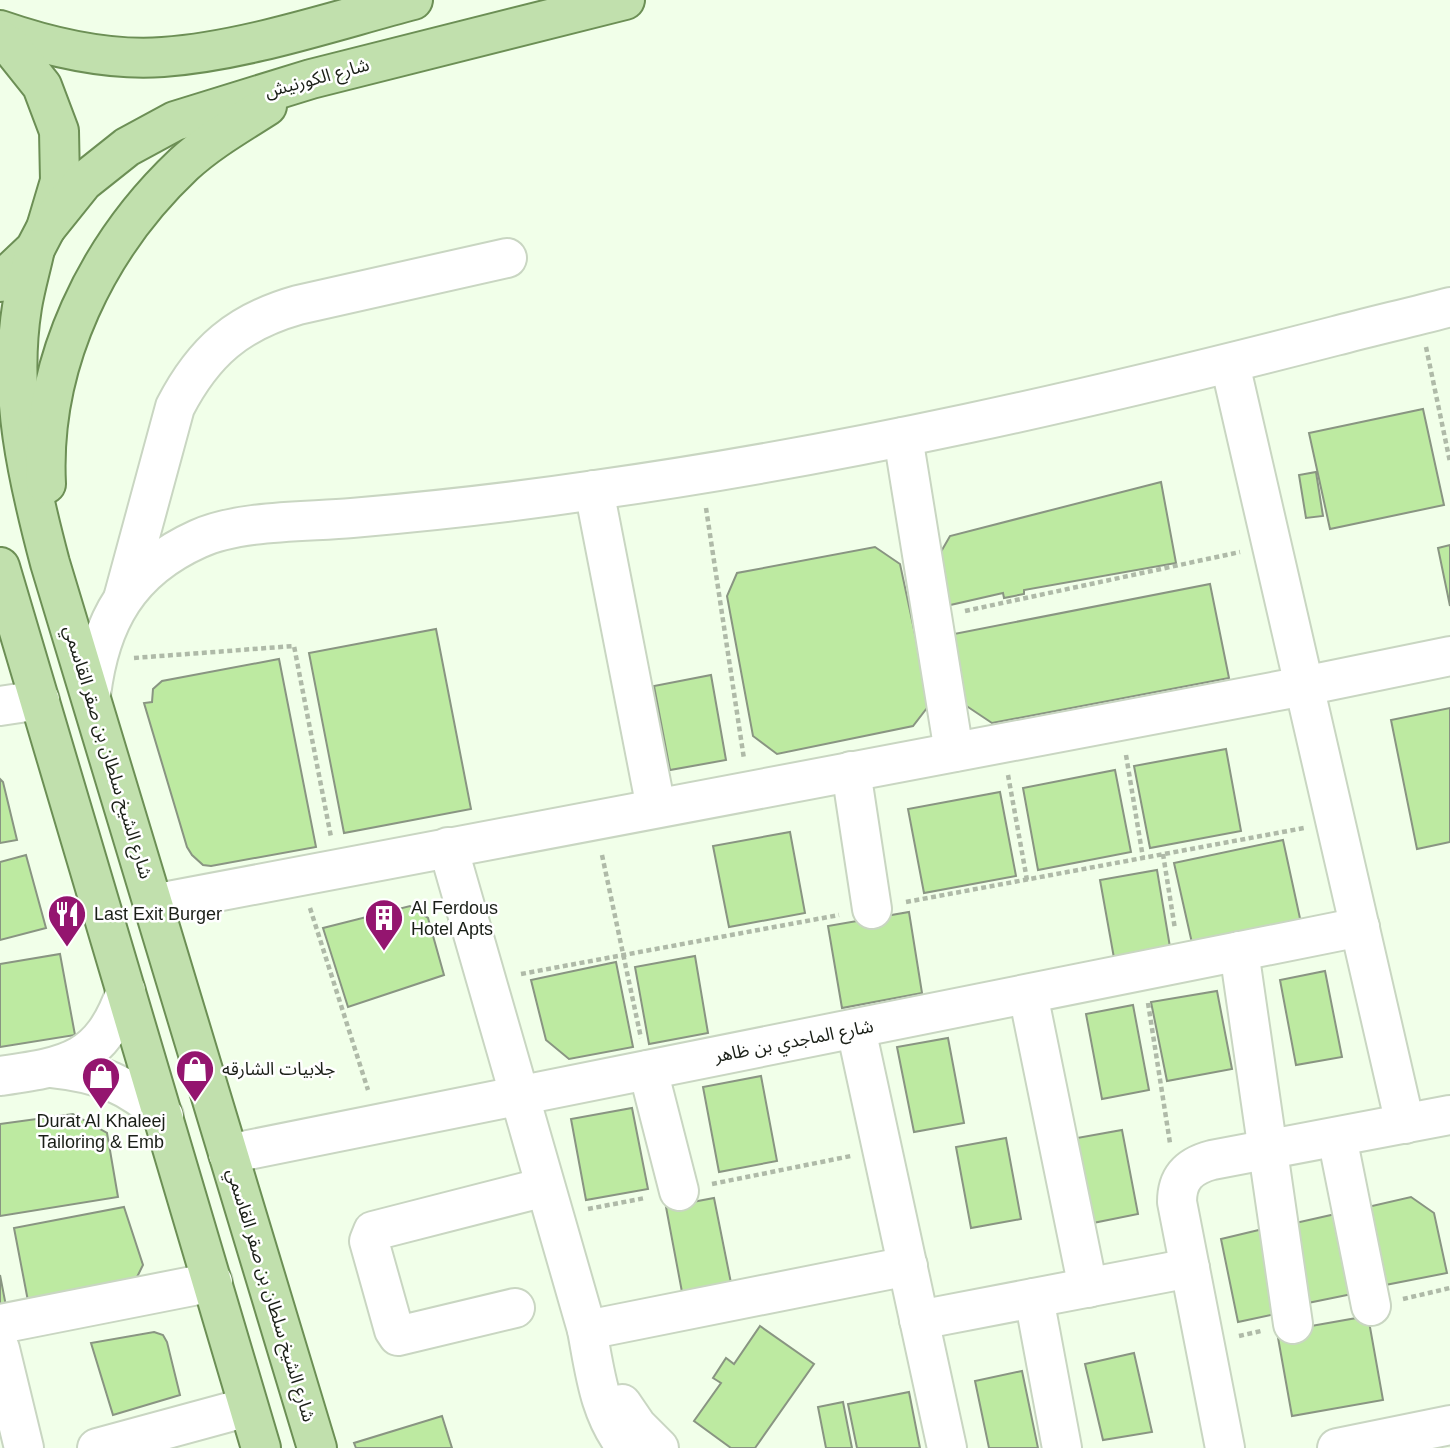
<svg xmlns="http://www.w3.org/2000/svg" width="1450" height="1448" viewBox="0 0 1450 1448" font-family="Helvetica,'Noto Sans Arabic',sans-serif">
	<style>
		.building { fill: #bdeaa1; stroke: #899582; stroke-width: 2 }
		.lines { fill: none; stroke-linecap: round; stroke-linejoin: round }
		.minor-casing { stroke: #c9d6c2; stroke-width: 42 }
		.major-casing { stroke: #6c8f55; stroke-width: 42 }
		.path { stroke: #afbaa8; stroke-width: 4.5; stroke-dasharray: 5 3.5; stroke-linecap: butt }
		.minor { stroke: #fff; stroke-width: 38 }
		.major { stroke: #c1e0ad; stroke-width: 38 }
		.labels { text-anchor: middle; dominant-baseline: central; stroke-width: 5; stroke-linejoin: round; paint-order: stroke }
		.street-label { font-size: 18px; fill: #1a1f17; stroke: #fff }
		.poi-label { font-size: 18px; fill: #1a1f17; stroke: #fff; text-anchor: start }
	</style>
	<rect width="100%" height="100%" fill="#f1ffe9"/>
	<g class="building">
		<path d="M1423 409 1444 505 1330 529 1309 433Z"/>
		<path d="M1316 472 1323 516 1306 518 1299 475Z"/>
		<path d="M1161 482 1176 563 1024 590V594L1004 598 1003 593 946 606 938 557 950 536Z"/>
		<path d="M1450 545V606L1438 548Z"/>
		<path d="M875 547 900 564 930 704 913 726 777 754 753 736 727 596 737 573Z"/>
		<path d="M1210 584 1229 678 992 723 965 705 954 634Z"/>
		<path d="M436 629 471 809 344 833 309 653Z"/>
		<path d="M279 659 316 847 211 866 203 865 192 855 187 847 144 703 152 702 153 689 162 681Z"/>
		<path d="M711 675 726 760 670 770 654 686Z"/>
		<path d="M1450 708V842L1417 849 1391 720Z"/>
		<path d="M1226 749 1241 831 1150 848 1134 766Z"/>
		<path d="M1115 770 1131 852 1038 870 1023 788Z"/>
		<path d="M0 779 3 782 17 840 0 843Z"/>
		<path d="M1000 792 1016 876 924 893 908 809Z"/>
		<path d="M790 832 805 913 729 927 713 846Z"/>
		<path d="M1283 840 1301 923 1192 943 1174 863Z"/>
		<path d="M26 855 46 928 0 940V862Z"/>
		<path d="M1157 870 1170 947 1114 958 1100 880Z"/>
		<path d="M410 906 428 918 444 975 348 1007 323 928Z"/>
		<path d="M909 912 922 993 842 1008 828 926Z"/>
		<path d="M60 954 75 1035 0 1047V964Z"/>
		<path d="M695 956 708 1033 649 1044 635 967Z"/>
		<path d="M616 962 633 1047 569 1059 546 1040 531 980Z"/>
		<path d="M1325 971 1342 1057 1296 1065 1280 980Z"/>
		<path d="M1217 991 1232 1069 1167 1081 1151 1002Z"/>
		<path d="M1133 1005 1149 1090 1102 1099 1086 1014Z"/>
		<path d="M948 1038 964 1123 914 1132 897 1047Z"/>
		<path d="M761 1076 777 1161 719 1172 703 1087Z"/>
		<path d="M632 1108 648 1189 586 1200 571 1119Z"/>
		<path d="M73 1114 107 1133 118 1197 0 1216V1124Z"/>
		<path d="M1122 1130 1138 1214 1093 1223 1077 1138Z"/>
		<path d="M1006 1138 1021 1219 971 1228 956 1147Z"/>
		<path d="M1411 1197 1434 1213 1447 1273 1375 1287 1359 1209Z"/>
		<path d="M714 1198 731 1283 682 1292 666 1207Z"/>
		<path d="M124 1207 143 1265 135 1281 28 1301 14 1228Z"/>
		<path d="M1340 1213 1357 1293 1298 1305 1282 1226Z"/>
		<path d="M1263 1229 1280 1313 1238 1322 1221 1239Z"/>
		<path d="M0 1275 6 1306 0 1308Z"/>
		<path d="M1368 1316 1383 1400 1292 1416 1277 1332Z"/>
		<path d="M760 1326 814 1364 755 1448H731L694 1421 721 1383 713 1378 726 1358 734 1364Z"/>
		<path d="M154 1332 163 1335 167 1342 180 1395 113 1415 91 1343Z"/>
		<path d="M1134 1353 1152 1432 1103 1440 1085 1364Z"/>
		<path d="M1022 1371 1038 1448H989L975 1381Z"/>
		<path d="M909 1392 920 1448H857L848 1404Z"/>
		<path d="M843 1402 852 1448H826L818 1407Z"/>
		<path d="M442 1416 452 1448H356L354 1443Z"/>
	</g>
	<g class="lines">
		<g class="minor-casing">
			<g id="minor">
				<path d="M1230 364 1405 1124"/>
				<path d="M903 437 954 752"/>
				<path d="M594 490 656 808"/>
				<path d="M124 595 175 407C204 351 238 322 298 305L507 258"/>
				<path d="M91 695C100 621 129 570 198 539 239 520 306 522 352 518 433 511 514 502 595 490 845 455 1091 399 1335 336 1373 326 1412 317 1450 307"/>
				<path d="M0 706 40 700"/>
				<path d="M851 771 872 909"/>
				<path d="M448 847 587 1330C595 1372 599 1414 627 1448"/>
				<path d="M153 904 1304 686 1450 656"/>
				<path d="M1239 951 1293 1324"/>
				<path d="M1028 994 1088 1288"/>
				<path d="M856 1029 947 1448"/>
				<path d="M52 1068C100 1073 127 1084 164 1116"/>
				<path d="M648 1070 679 1191"/>
				<path d="M0 1076C68 1066 101 1062 126 991"/>
				<path d="M1337 1137 1371 1306"/>
				<path d="M228 1154 1360 927"/>
				<path d="M1034 1298 1062 1448"/>
				<path d="M515 1308 398 1336 394 1330 369 1241 373 1231 545 1187"/>
				<path d="M919 1320 1190 1268"/>
				<path d="M0 1324 213 1282"/>
				<path d="M587 1330 908 1266"/>
				<path d="M0 1349 24 1448"/>
				<path d="M622 1404 637 1426 659 1448"/>
				<path d="M97 1448 248 1407"/>
				<path d="M1225 1448 1177 1202C1177 1178 1189 1166 1212 1160L1450 1115"/>
				<path d="M1337 1448 1450 1425"/>
			</g>
		</g>
		<g class="major-casing">
			<g id="major">
				<path d="M0 30C52 48 108 61 163 57 245 51 333 21 413 0"/>
				<path d="M0 39 11 47 42 86 59 131 60 181 46 228 35 249 0 282"/>
				<path d="M46 228 83 182 127 147 175 121 311 79 625 0"/>
				<path d="M35 249C31 268 25 288 22 307 8 394 28 480 50 563L317 1448"/>
				<path d="M46 484C40 363 97 246 184 164 209 141 239 124 267 106"/>
				<path d="M0 567 261 1448"/>
			</g>
		</g>
		<g class="path">
			<path d="M1426 347 1450 462"/>
			<path d="M706 508 744 759"/>
			<path d="M965 611 1240 552"/>
			<path d="M134 658 294 646 331 837"/>
			<path d="M1126 755 1143 858"/>
			<path d="M1008 775 1027 880"/>
			<path d="M1163 854 1175 929"/>
			<path d="M602 855 641 1038"/>
			<path d="M906 902 1304 828"/>
			<path d="M310 908 368 1090"/>
			<path d="M521 974 839 915"/>
			<path d="M1148 1003 1170 1143"/>
			<path d="M712 1184 851 1156"/>
			<path d="M588 1209 645 1198"/>
			<path d="M1403 1299 1450 1288"/>
			<path d="M1239 1336 1261 1331"/>
		</g>
		<use href="#minor" class="minor"/>
		<use href="#major" class="major"/>
	</g>
	<defs>
		<g id="restaurant-pin" transform="scale(2.0125)"><path d="M0 17L-7.5 6A9.5 9.5 0 1 1 7.5 6Z" fill="#94156f" stroke="#fff"/><path d="M-5-6h1v4h1v-4h1v4h1v-4h1v5L-1.5 .5V6h-2V.5L-5-1ZM5-6V6H3V1.5H1.5Q1.5-4 5-6Z" fill="#fff"/></g>
		<g id="building-pin" transform="scale(2.0125)"><path d="M0 17L-7.5 6A9.5 9.5 0 1 1 7.5 6Z" fill="#94156f" stroke="#fff"/><path d="M-4-6H4V6H1V3H-1V6H-4ZM-2.5-4.3h1.7v1.8h-1.7ZM.8-4.3h1.7v1.8H.8ZM-2.5-1h1.7V.8h-1.7ZM.8-1h1.7V.8H.8Z" fill="#fff"/></g>
		<g id="shop-pin" transform="scale(2.0125)"><path d="M0 17L-7.5 6A9.5 9.5 0 1 1 7.5 6Z" fill="#94156f" stroke="#fff"/><path d="M-5-2.5h2.3a2.7 3.5 0 0 1 5.4 0H5L5.5 6h-11ZM-1.5-2.5h3a1.5 2.3 0 0 0-3 0Z" fill="#fff"/></g>
	</defs>
	<g fill-rule="evenodd">
		<use href="#restaurant-pin" x="67" y="914"/>
		<use href="#building-pin" x="384" y="918"/>
		<use href="#shop-pin" x="195" y="1069"/>
		<use href="#shop-pin" x="101" y="1076"/>
	</g>
	<g class="labels">
		<g class="street-label">
			<text transform="translate(317 78) rotate(-15)">شارع الكورنيش</text>
			<text transform="translate(108 752) rotate(73)">شارع الشيخ سلطان بن صقر القاسمي</text>
			<text transform="translate(794 1041) rotate(-11)">شارع الماجدي بن ظاهر</text>
			<text transform="translate(271 1295) rotate(73)">شارع الشيخ سلطان بن صقر القاسمي</text>
		</g>
		<g class="poi-label">
			<text x="411" y="908">Al Ferdous<tspan x="411" dy="21">Hotel Apts</tspan></text>
			<text x="94" y="914">Last Exit Burger</text>
			<text x="222" y="1069">جلابيات الشارقه</text>
			<text x="101" y="1121" text-anchor="middle">Durat Al Khaleej<tspan x="101" dy="21">Tailoring &amp; Emb</tspan></text>
		</g>
	</g>
</svg>
